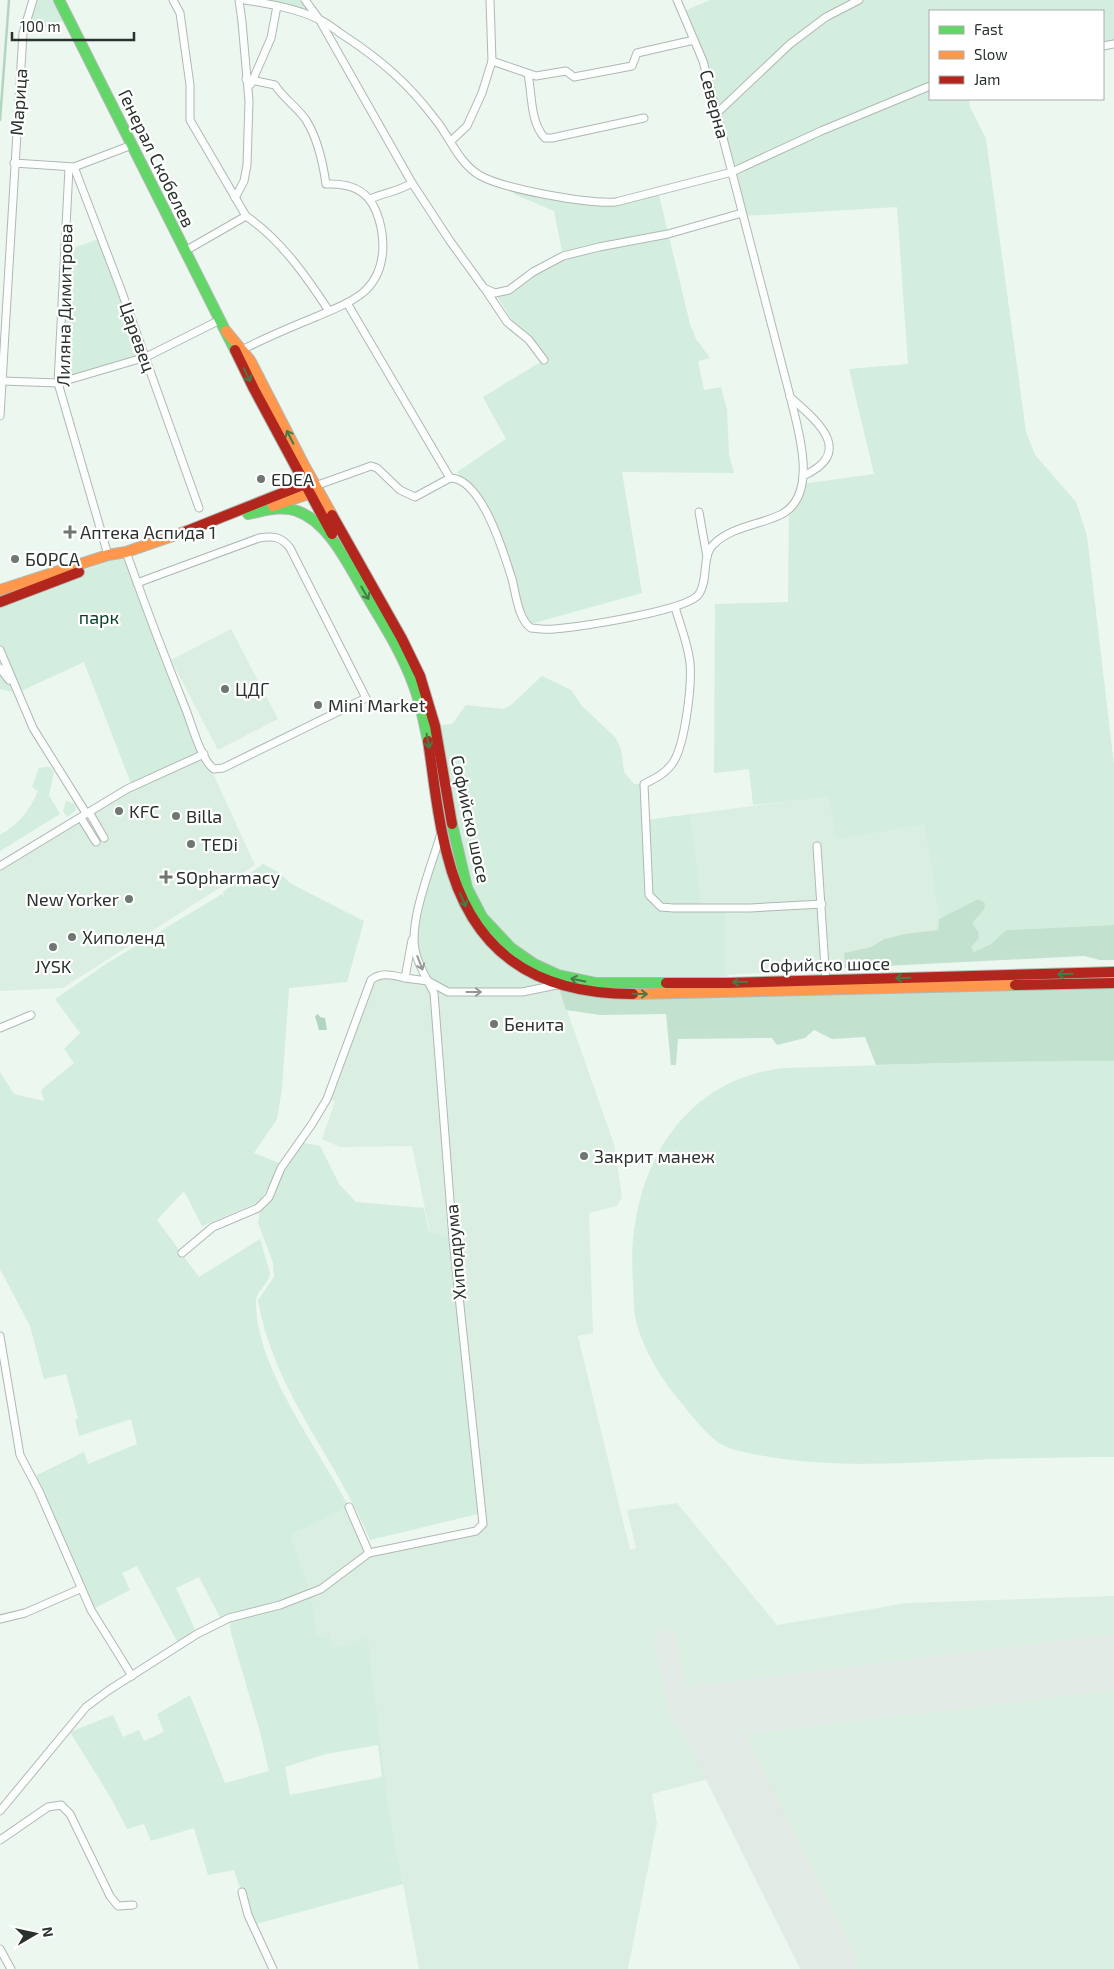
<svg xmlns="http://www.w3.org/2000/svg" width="1114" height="1969" viewBox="0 0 1114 1969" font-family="'Exo 2',sans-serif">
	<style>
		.built { fill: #dbeee2 }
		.green { fill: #d3edde; fill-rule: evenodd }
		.forest { fill: #c3e1cf }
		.water { fill: #b2d5c0 }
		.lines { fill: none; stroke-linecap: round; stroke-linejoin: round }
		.stream { stroke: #b2d5c0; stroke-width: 2.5 }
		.taxiway { stroke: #e2eae5; stroke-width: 22 }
		.runway { stroke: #e2eae5; stroke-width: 55 }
		.street-casing { stroke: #b0b8b3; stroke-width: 9 }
		.fast-casing { stroke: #b0b8b3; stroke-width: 12 }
		.slow-casing { stroke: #b0b8b3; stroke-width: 12 }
		.jam-casing { stroke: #b0b8b3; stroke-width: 12 }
		.street { stroke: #fcfefd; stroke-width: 7 }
		.fast { stroke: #63d668; stroke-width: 10 }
		.slow { stroke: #ff974d; stroke-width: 10 }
		.jam { stroke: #b3261e; stroke-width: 10 }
		.oneway { stroke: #447c48 }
		.oneway2 { stroke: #939895 }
		.poi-dot { fill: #6e7771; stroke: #fff; stroke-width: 2 }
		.labels { text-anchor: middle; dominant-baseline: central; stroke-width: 4.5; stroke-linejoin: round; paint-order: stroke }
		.street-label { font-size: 18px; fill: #2a322d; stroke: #fff }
		.poi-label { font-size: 18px; fill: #2a322d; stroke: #fff; text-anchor: start }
		.park-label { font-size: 18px; fill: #033f27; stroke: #fff }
	</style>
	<rect width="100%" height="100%" fill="#ecf7f0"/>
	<g class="built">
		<path d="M231 629 278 719 218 750 171 660Z"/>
		<path d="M204 754 255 865 63 988 0 991V866L86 813Z"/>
		<path d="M830 796 836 840 924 825 939 919V930L884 939 871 947 844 953 845 968 727 975 725 908H702L691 814Z"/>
		<path d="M377 975 558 985 614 1144 622 1197 617 1206 589 1213 593 1333 578 1336 630 1550 636 1548 627 1510 677 1503 777 1625 907 1603 1114 1596V1969H810L719 1776 652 1794 657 1823 628 1969H419L388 1802 368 1639 332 1647 318 1637 311 1593 291 1535 349 1507 369 1553 476 1531 483 1524 453 1240 430 1233 412 1146 340 1147 322 1139 335 1101 327 1099 371 980Z"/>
	</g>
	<g class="green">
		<path d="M33 0H59L69 19 23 33Z"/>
		<path d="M245 0H305L319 19Z"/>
		<path d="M710 0H1114V44L1103 46V11H930V99H969L970 107 986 139 1026 432 1035 455 1076 502 1087 536 1114 765V925L1006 930 991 944 974 952 971 947 978 931 972 923 984 910 978 899 939 919 924 825 836 840 829 797 753 805 749 769 714 773 715 604 788 602 789 508 802 484 874 474 849 369 908 364 897 207 743 216 703 61 682 12Z"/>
		<path d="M514 187 600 203 658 191 690 324 696 339 710 358 698 361 704 390 721 387 727 410 729 455 734 473 622 472 642 593 527 625 492 523 480 500 457 472 506 439 483 397 544 360 518 330 495 293 509 290 563 256 554 211 514 194Z"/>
		<path d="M101 238 146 357 58 383 63 252Z"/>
		<path d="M126 552 204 754 132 786 84 662 17 693 0 689V668L15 690 0 650V602L114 559Z"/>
		<path d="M542 676 571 690 582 706 615 737 621 749 624 772 634 784H644L646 820 691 814 702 908H725L727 983 575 980 511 948 467 888 435 726 452 724 466 705 504 709 511 705Z"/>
		<path d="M45 767H50L54 772 49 795 60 814 0 851V835C18 825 30 810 38 791L32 787 39 768Z"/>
		<path d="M66 801 75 804 76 810 67 817 63 811Z"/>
		<path d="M442 828 461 897 504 954 558 985 540 990 448 992 428 981 420 967 414 928Z"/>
		<path d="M263 864 280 873 290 883 305 891 364 921 347 982 289 988 282 1088 277 1119 254 1153 279 1163 268 1188 259 1202 202 1226 184 1191 157 1220 199 1277 260 1239 270 1273C269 1285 255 1291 256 1303 256 1369 319 1449 349 1507L291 1535 311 1593 318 1636 330 1634 332 1647 368 1638 388 1802 403 1884 252 1925 234 1870 208 1875 194 1828 151 1841 144 1824 127 1829 111 1798 70 1732 113 1715 123 1737 139 1730 144 1741 164 1732 157 1714 190 1695 225 1783 269 1771 260 1732 231 1633 229 1618 222 1621 199 1577 176 1588 197 1634 179 1645 137 1566 122 1573 130 1590 91 1610 31 1478 84 1452 88 1464 137 1444 131 1419 79 1436 75 1420 78 1418 66 1374 44 1379 30 1326 0 1269V1072L14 1094 44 1101 41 1090 74 1063 64 1049 80 1033 55 999 109 962 222 894 224 897 223 892ZM378 1745 382 1777 290 1795 285 1767 326 1754Z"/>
		<path d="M1114 1061V1457C1074 1457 1034 1458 995 1459 920 1462 845 1469 770 1457 754 1454 734 1452 719 1443 707 1435 692 1416 683 1405 662 1380 644 1352 636 1321 633 1308 634 1294 633 1281 626 1180 676 1080 784 1068L995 1062Z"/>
		<path d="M300 1142 320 1146 339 1184 356 1202 424 1208 429 1232 453 1238 482 1513 370 1540C336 1458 273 1390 258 1300L274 1277 273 1263 258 1223 260 1210Z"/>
	</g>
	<g class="forest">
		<path d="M978 899 985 903 984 910 972 923 978 931 979 938 971 947 974 952 991 944 1006 930 1114 925V960H1100L1084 956 845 968 844 953 871 947 884 939 905 934 938 930 939 919Z"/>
		<path d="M1114 983V1061L995 1062 876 1065 865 1037 832 1039 814 1030 805 1038 777 1045 772 1038 678 1039 676 1065H671L666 1014 600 1015 566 1010 558 985 594 993Z"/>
	</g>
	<path class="water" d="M318 1014 320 1017 325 1018 327 1030H319L315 1016Z"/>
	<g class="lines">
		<path class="stream" d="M0 120 9 0"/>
		<path class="taxiway" d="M665 1640 681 1714 703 1712"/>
		<path class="runway" d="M831 1969 703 1712 1114 1662"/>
		<g class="street-casing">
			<g id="street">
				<path d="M173 0 180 13 190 85V120L246 216C281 240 306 276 329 311"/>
				<path d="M245 0C269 4 295 8 318 19 327 22 335 30 343 35 381 60 408 83 435 119 450 137 458 162 479 175 503 189 587 204 616 202L732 172 821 131 930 86"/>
				<path d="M305 0 319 19 412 183 450 241 484 288 495 293 509 290 533 272 563 256 599 247 668 234 742 213"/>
				<path d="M1103 46 1114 44"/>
				<path d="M492 61 536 76 566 71 574 77 632 66 637 53 694 40"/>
				<path d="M528 74C532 93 530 123 545 138H552L644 118"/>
				<path d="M251 84 271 38 277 6"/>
				<path d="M717 113 790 44 826 17 859 0"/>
				<path d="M451 141 467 126 482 93 492 61 490 0"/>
				<path d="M14 163 74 167 132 145"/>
				<path d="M74 167 120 287 199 508"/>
				<path d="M69 168 58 383 108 555"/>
				<path d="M235 198 244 181 247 165 249 101 242 22 239 0"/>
				<path d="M370 199C386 192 397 192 412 183"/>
				<path d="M185 251 246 216"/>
				<path d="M485 289 507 322 529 340 544 360"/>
				<path d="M347 303 450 478"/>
				<path d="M238 352C264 338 291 327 318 316 334 309 353 302 366 290 387 269 386 236 376 211 367 189 349 183 326 184 323 163 318 139 306 120 297 107 283 98 275 85L246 79"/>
				<path d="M2 381 58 383 146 357 220 320"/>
				<path d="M790 397C817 421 856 452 803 476"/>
				<path d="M0 416 23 33 33 0"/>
				<path d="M315 486 371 466 377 468 400 490 415 497 450 478C482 478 504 554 512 579 516 594 518 619 531 628 539 629 547 630 554 629 578 627 688 611 699 594 709 579 701 556 714 544 731 527 759 525 780 515 820 496 798 429 790 396L703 61 677 0"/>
				<path d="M699 512 707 557"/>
				<path d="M126 552C145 605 165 658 186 710 192 725 201 760 214 769L223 768 366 698 290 548C281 536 272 536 259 538L137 583"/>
				<path d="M675 607C680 625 688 644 690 663 692 685 685 747 672 764 665 774 654 779 644 784L649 895 661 907 673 908H750L822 904"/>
				<path d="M0 650 33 728 86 813"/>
				<path d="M0 668 9 680"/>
				<path d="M89 812 104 838"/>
				<path d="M81 818 96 842"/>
				<path d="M817 846 826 983"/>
				<path d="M0 866 127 789 204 754"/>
				<path d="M412 940 405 978 428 981 448 992H522L557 985"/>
				<path d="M0 1028 31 1015"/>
				<path d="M182 1253 213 1227 258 1208 269 1197 281 1168 312 1124 327 1099 371 980C381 972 393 975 405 978"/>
				<path d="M0 1336 20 1455 39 1491 91 1610 132 1676"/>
				<path d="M349 1507 369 1553"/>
				<path d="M0 1619 25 1613 80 1589"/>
				<path d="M0 1811 86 1707 109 1690 197 1634 229 1618 280 1605 321 1589 369 1553 476 1531 483 1524 453 1239 434 993C427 979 418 966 415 950 409 919 432 865 441 833"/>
				<path d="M0 1840 48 1807 61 1805 70 1814 110 1896 118 1906 133 1905"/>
				<path d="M242 1892 248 1915 273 1969"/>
				<path d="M0 1949 11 1969"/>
			</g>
		</g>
		<g class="fast-casing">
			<g id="fast">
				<path d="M59 0 235 350"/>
				<path d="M248 514C264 511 281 505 297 511 330 522 351 570 368 598 385 626 403 655 414 686 421 704 424 723 428 741"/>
				<path d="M452 824 467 888 482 917 511 948 534 964 558 975 596 983H666"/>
			</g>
		</g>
		<g class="slow-casing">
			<g id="slow">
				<path d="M226 331 250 360 305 467 332 515"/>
				<path d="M273 506 314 492"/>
				<path d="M0 590 108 555 126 552 187 531"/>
				<path d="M633 994 1015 985"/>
			</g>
		</g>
		<g class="jam-casing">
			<g id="jam">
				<path d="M235 350 254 389 332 534"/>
				<path d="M332 515 402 639 420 676 435 726 452 824"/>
				<path d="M187 531 310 482"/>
				<path d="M0 602 79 572"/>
				<path d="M428 741C434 779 437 817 447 854 471 952 534 994 633 994"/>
				<path d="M666 983H727L1114 972"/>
				<path d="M1015 985 1114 983"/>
			</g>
		</g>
		<use href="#street" class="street"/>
		<use href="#fast" class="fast"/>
		<use href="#slow" class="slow"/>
		<use href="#jam" class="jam"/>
	</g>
	<defs><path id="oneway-shaft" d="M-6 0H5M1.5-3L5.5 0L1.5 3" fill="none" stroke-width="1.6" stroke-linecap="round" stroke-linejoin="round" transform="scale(1.25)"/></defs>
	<g class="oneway">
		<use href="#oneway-shaft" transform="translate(247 375) rotate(64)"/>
		<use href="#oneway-shaft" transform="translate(290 437) rotate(-117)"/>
		<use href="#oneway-shaft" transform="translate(365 593) rotate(60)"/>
		<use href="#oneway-shaft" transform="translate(428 741) rotate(79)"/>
		<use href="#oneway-shaft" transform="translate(463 900) rotate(66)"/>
		<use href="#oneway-shaft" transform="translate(1065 974) rotate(178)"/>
		<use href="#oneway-shaft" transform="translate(903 978) rotate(178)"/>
		<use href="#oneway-shaft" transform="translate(578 980) rotate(-169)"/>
		<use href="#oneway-shaft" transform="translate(740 982) rotate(179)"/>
		<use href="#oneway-shaft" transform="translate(640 994) rotate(1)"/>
	</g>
	<g class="oneway2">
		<use href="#oneway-shaft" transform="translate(420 963) rotate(69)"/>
		<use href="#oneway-shaft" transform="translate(474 992)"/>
	</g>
	<g class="poi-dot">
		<circle cx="261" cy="479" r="5"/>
		<path d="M67.5 524.5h5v5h5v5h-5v5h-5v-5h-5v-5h5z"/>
		<circle cx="15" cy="559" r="5"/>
		<circle cx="225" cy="689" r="5"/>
		<circle cx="318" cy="705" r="5"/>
		<circle cx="119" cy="811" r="5"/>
		<circle cx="176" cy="816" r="5"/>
		<circle cx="191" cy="844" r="5"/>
		<path d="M163.5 869.5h5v5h5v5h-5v5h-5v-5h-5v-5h5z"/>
		<circle cx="129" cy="899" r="5"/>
		<circle cx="72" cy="937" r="5"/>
		<circle cx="53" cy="947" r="5"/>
		<circle cx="494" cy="1024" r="5"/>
		<circle cx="584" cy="1156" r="5"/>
	</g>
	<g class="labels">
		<g class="street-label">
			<text transform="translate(18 102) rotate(-86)">Марица</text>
			<text transform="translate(715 104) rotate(75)">Северна</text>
			<text transform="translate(157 158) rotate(64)">Генерал Скобелев</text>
			<text transform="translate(64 305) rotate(-89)">Лиляна Димитрова</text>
			<text transform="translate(138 337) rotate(70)">Царевец</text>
			<text transform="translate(471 819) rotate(78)">Софийско шосе</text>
			<text transform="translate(825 964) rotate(-1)">Софийско шосе</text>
			<text transform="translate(455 1252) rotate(-95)">Хиподрума</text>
		</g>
		<g class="poi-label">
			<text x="271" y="479">EDEA</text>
			<text x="80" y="532">Аптека Аспида 1</text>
			<text x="25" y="559">БОРСА</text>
			<text x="235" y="689">ЦДГ</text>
			<text x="328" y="705">Mini Market</text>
			<text x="129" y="811">KFC</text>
			<text x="186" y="816">Billa</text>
			<text x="201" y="844">TEDi</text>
			<text x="176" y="877">SOpharmacy</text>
			<text x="119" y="899" text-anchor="end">New Yorker</text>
			<text x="82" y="937">Хиполенд</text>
			<text x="53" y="966" text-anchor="middle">JYSK</text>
			<text x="504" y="1024">Бенита</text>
			<text x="594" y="1156">Закрит манеж</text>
		</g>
		<g class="park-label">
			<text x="99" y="617">парк</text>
		</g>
	</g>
	<rect x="929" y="10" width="175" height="90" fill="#ffffff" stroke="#aaadab"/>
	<rect x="939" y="26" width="25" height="8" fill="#63d668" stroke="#aaadab"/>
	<text x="974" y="35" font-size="15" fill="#2a322d">Fast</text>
	<rect x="939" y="51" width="25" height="8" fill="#ff974d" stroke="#aaadab"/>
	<text x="974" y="60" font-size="15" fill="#2a322d">Slow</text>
	<rect x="939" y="76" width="25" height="8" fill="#b3261e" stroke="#aaadab"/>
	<text x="974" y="85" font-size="15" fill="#2a322d">Jam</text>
	<g transform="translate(35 1934) rotate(81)" stroke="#ffffff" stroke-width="4" paint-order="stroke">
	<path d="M0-4L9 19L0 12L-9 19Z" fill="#2a322d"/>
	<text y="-8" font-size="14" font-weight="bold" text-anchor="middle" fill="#2a322d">N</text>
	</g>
	<path d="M12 32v8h122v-8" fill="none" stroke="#2a322d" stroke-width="2.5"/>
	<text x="20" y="32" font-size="15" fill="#2a322d" stroke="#ffffff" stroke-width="4" paint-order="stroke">100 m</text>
</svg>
